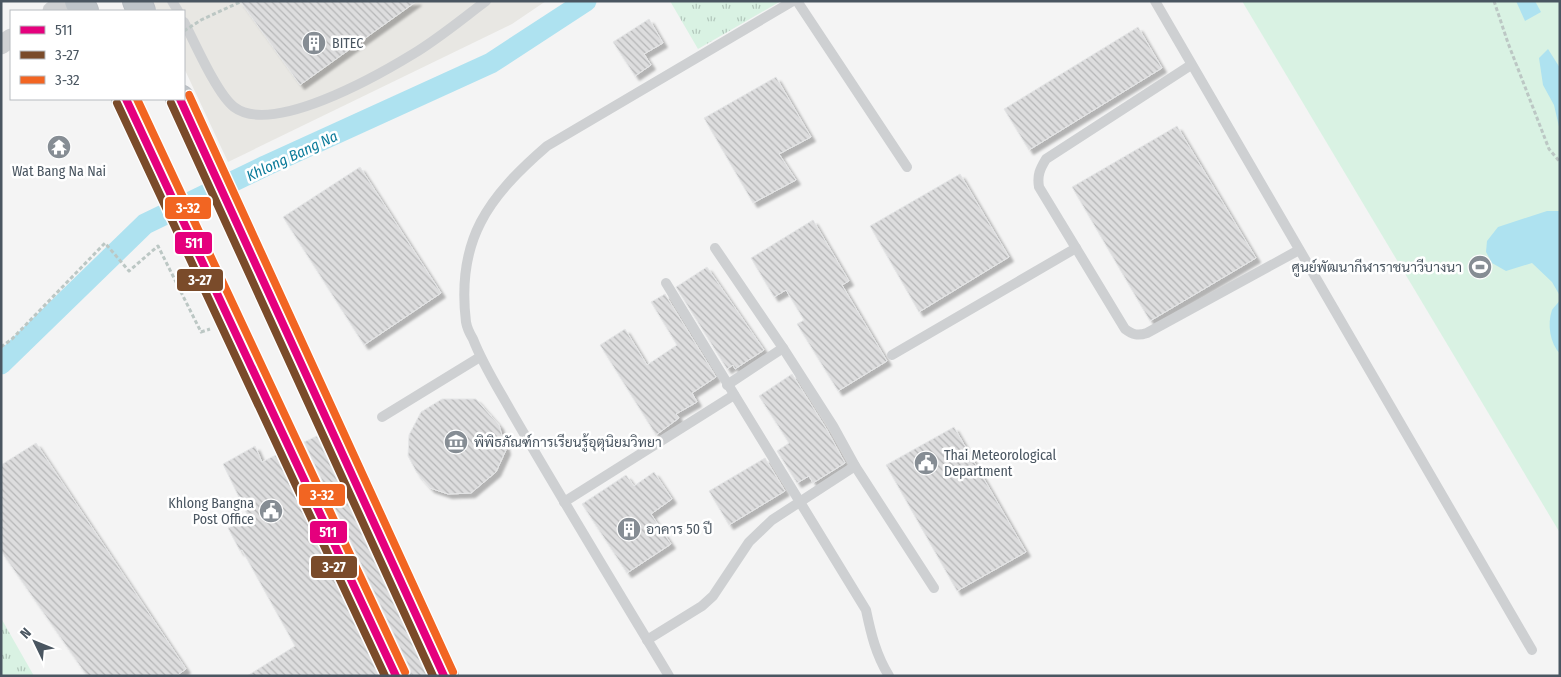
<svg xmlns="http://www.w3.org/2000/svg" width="1561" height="677" viewBox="0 0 1561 677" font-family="'Fira Sans Condensed',Sarabun,sans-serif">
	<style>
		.commercial { fill: #e8e7e3 }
		.grass { fill: url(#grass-tufts) }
		.park { fill: #d9f2e3 }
		.water { fill: #aee2f0 }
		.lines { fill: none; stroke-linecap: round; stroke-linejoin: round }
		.canal { stroke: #aee2f0; stroke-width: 21 }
		.building { fill: url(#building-back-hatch); stroke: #e5e6e7; filter: url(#shadow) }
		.highway-casing { stroke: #b9bec3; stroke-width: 30 }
		.path { stroke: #bcc7c4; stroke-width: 3; stroke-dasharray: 4 2.5; stroke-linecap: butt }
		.lane { stroke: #ced0d2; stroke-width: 10 }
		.street { stroke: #ced0d2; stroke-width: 19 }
		.highway { stroke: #bec4c9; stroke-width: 28 }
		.path-bridge { stroke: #bcc7c4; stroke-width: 3; stroke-dasharray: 4 2.5; stroke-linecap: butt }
		.bus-1-casing { stroke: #fff; stroke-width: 11 }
		.bus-2-casing { stroke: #fff; stroke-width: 11 }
		.bus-3-casing { stroke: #fff; stroke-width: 11 }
		.bus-1 { stroke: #e5007d; stroke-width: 8 }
		.bus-2 { stroke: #7a4b2a; stroke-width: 8 }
		.bus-3 { stroke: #f26522; stroke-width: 8 }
		.labels { text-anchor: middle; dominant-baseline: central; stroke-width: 5; stroke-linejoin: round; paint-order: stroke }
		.poi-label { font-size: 14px; fill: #4a5661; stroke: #fff; text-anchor: start }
		.water-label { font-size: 15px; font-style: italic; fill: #0c7c9b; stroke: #fff }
		.line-badge { stroke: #fff; stroke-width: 2 }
		.badge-label { font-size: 14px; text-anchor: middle; font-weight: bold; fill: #fff }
	</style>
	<defs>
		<pattern id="grass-tufts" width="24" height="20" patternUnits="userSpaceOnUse" patternTransform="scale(1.25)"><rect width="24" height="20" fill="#d9f2e3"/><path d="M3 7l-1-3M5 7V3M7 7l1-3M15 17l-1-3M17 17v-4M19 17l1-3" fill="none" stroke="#b2c7bb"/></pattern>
		<pattern id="building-back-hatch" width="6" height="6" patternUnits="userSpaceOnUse" patternTransform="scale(1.25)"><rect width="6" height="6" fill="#ddddde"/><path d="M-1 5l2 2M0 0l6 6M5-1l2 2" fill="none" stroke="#b5b6b7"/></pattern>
		<filter id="shadow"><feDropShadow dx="4.5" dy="4.5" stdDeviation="1" flood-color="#0004"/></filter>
	</defs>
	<rect width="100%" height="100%" fill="#f4f4f4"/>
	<path class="commercial" d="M152 1H546L512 24 228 162 184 68V11H157Z"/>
	<g class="grass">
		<path d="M670 1H781L698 49Z"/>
		<path d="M1 618 34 676H1Z"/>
	</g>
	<path class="park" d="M1242 1H1560V533Z"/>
	<g class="water">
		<path d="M1516 1H1535L1541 12 1525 21Z"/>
		<path d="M1548 49 1560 68V131L1554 105 1543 85 1539 58Z"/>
		<path d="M1547 211H1560V296L1552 282 1532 263 1506 271 1492 263 1486 252 1487 241 1498 227Z"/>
		<path d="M1560 300V354C1550 343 1547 324 1552 310 1554 307 1558 303 1560 300Z"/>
	</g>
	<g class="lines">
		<path class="canal" d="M1 364 145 224 265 166 491 63 586 1"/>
	</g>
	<g class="building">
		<path d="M240 1H417L300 85Z"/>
		<path d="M649 19 663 43 644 54 651 65 635 76 613 42Z"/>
		<path d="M1138 27 1162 68 1029 150 1004 109Z"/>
		<path d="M776 77 811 137 779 154 796 180 753 203 704 118Z"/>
		<path d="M1177 126 1256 258 1150 321 1072 187Z"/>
		<path d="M360 167 441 293 364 345 283 217Z"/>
		<path d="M960 174 1009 257 919 312 870 226Z"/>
		<path d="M813 220 849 281 842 285 887 361 838 391 797 324 804 320 786 290 774 297 751 258Z"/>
		<path d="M707 267 764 350 735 369 733 365 727 369 676 287Z"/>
		<path d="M665 294 716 377 692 393 697 402 676 414 679 418 656 435 600 345 625 329 647 365 677 345 651 302Z"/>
		<path d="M792 374 827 430 845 463 813 483 809 476 797 483 777 451 789 443 759 396Z"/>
		<path d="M442 399H476L499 425 506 450 496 472 471 493 448 494 430 488 417 473 408 456 409 435 421 412Z"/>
		<path d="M954 427 1026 552 957 591 886 465Z"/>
		<path d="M317 436 427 676H411L410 669 304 442Z"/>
		<path d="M36 443 186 669 176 676H87L1 551V465Z"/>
		<path d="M255 446 262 462 276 455 379 676H247L295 646 242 550 240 551 228 528 249 518 223 464Z"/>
		<path d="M765 458 785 491 729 525 709 491Z"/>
		<path d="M654 472 672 499 651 514 671 544 627 573 582 504 626 475 634 486Z"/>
	</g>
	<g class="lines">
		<g class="highway-casing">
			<g id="highway">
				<path d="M79 1 84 11"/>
				<path d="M137 1 141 11"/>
				<path d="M126 99 396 676"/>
				<path d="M180 99 444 676"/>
			</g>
		</g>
		<g class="path">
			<path d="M1494 1 1508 43 1549 149 1560 162"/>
			<path d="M1 347 12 339 105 243 129 271 158 246 201 332 210 329"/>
		</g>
		<g class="lane">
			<path d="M172 1 178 11"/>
			<path d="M797 1 907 167"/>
			<path d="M1155 1 1532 650"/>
			<path d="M184 22C195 43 217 94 234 107 272 136 377 76 413 54 438 39 462 19 486 1"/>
			<path d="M1191 65 1046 159C1040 169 1037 175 1039 187L1125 329C1133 335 1138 336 1147 333L1299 250"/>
			<path d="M715 248 783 348 833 426 855 466 934 588"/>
			<path d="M666 283 866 610C871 634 876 655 889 676"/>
			<path d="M892 355 1076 248"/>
			<path d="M727 385 783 348"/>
			<path d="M382 417 480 357"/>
			<path d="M564 502 734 395"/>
			<path d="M647 640 702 606 713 596 749 542 772 520 855 466"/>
			<path d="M669 676C616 588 563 501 512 413 498 388 483 365 473 339 470 334 467 328 466 322 456 240 488 197 547 146L793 1"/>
		</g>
		<g class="street">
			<path d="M52 11 67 1"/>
			<path d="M1 45 11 38"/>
		</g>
		<use href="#highway" class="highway"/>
		<path class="path-bridge" d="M184 31 201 20 240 2"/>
		<g class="bus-1-casing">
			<g id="bus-1">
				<path d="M126 99 396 676"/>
				<path d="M180 99 444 676"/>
			</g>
		</g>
		<g class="bus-2-casing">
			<g id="bus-2">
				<path d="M117 103 385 676"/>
				<path d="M171 103 433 676"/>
			</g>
		</g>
		<g class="bus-3-casing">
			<g id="bus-3">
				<path d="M189 95 453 672"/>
				<path d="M137 99 405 672"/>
			</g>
		</g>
		<use href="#bus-1" class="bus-1"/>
		<use href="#bus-2" class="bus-2"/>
		<use href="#bus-3" class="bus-3"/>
	</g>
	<defs>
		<g id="building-disc" transform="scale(1.25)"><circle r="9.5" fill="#868d94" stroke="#fff"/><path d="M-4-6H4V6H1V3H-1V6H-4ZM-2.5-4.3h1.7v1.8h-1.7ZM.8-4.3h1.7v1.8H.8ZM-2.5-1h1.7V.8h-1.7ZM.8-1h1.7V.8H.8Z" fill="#fff"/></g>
		<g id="temple-disc" transform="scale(1.25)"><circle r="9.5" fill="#868d94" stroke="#fff"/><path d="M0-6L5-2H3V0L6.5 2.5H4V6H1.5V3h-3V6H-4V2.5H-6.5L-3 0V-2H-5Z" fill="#fff"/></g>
		<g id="stadium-disc" transform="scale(1.25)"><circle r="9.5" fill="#868d94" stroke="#fff"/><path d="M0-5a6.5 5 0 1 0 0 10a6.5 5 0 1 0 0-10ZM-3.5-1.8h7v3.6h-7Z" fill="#fff"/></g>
		<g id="museum-disc" transform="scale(1.25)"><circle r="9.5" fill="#868d94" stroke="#fff"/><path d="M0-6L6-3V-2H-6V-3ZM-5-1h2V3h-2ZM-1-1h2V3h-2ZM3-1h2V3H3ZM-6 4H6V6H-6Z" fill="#fff"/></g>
		<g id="civic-disc" transform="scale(1.25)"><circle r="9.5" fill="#868d94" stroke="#fff"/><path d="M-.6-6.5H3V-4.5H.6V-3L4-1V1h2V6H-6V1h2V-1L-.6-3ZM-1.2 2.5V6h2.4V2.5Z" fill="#fff"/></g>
	</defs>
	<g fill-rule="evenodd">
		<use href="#building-disc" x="314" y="43"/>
		<use href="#temple-disc" x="59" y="147"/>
		<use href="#stadium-disc" x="1480" y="267"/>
		<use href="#museum-disc" x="456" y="442"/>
		<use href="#civic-disc" x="926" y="463"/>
		<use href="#civic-disc" x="271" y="511"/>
		<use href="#building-disc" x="629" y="529"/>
	</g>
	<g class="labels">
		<g class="poi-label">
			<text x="332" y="43">BITEC</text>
			<text x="59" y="171" text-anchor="middle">Wat Bang Na Nai</text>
			<text x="1462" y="267" text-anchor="end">ศูนย์พัฒนากีฬาราชนาวีบางนา</text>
			<text x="474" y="442">พิพิธภัณฑ์การเรียนรู้อุตุนิยมวิทยา</text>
			<text x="944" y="455">Thai Meteorological<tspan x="944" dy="16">Department</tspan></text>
			<text x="254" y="503" text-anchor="end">Khlong Bangna<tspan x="254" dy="16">Post Office</tspan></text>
			<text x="646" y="529">อาคาร 50 ปี</text>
		</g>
		<g class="water-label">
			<text transform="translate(292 156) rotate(-25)">Khlong Bang Na</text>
		</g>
	</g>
	<g class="line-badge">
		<rect x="164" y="196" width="48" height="24" rx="5" fill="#f26522"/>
		<rect x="174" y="231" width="39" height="24" rx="5" fill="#e5007d"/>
		<rect x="176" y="268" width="48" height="24" rx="5" fill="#7a4b2a"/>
		<rect x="298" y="483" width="48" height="24" rx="5" fill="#f26522"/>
		<rect x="309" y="520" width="39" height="24" rx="5" fill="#e5007d"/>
		<rect x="310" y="555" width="48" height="24" rx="5" fill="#7a4b2a"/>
	</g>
	<g class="badge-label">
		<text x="188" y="213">3-32</text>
		<text x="194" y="248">511</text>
		<text x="200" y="285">3-27</text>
		<text x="322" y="500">3-32</text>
		<text x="328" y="537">511</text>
		<text x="334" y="572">3-27</text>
	</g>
	<rect width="1561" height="677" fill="none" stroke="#4a5661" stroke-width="5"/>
	<rect x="10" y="10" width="175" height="90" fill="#ffffff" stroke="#b7bbc0"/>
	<rect x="20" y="26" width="25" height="8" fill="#e5007d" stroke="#b7bbc0"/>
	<text x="55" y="35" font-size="15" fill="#4a5661">511</text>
	<rect x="20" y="51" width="25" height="8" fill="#7a4b2a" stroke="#b7bbc0"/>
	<text x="55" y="60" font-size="15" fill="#4a5661">3-27</text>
	<rect x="20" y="76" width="25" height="8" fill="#f26522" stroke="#b7bbc0"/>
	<text x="55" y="85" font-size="15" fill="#4a5661">3-32</text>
	<g transform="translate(35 642) rotate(313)" stroke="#ffffff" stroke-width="4" paint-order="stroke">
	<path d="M0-4L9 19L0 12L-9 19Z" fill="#4a5661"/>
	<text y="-8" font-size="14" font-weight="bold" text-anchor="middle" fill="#4a5661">N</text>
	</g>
</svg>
